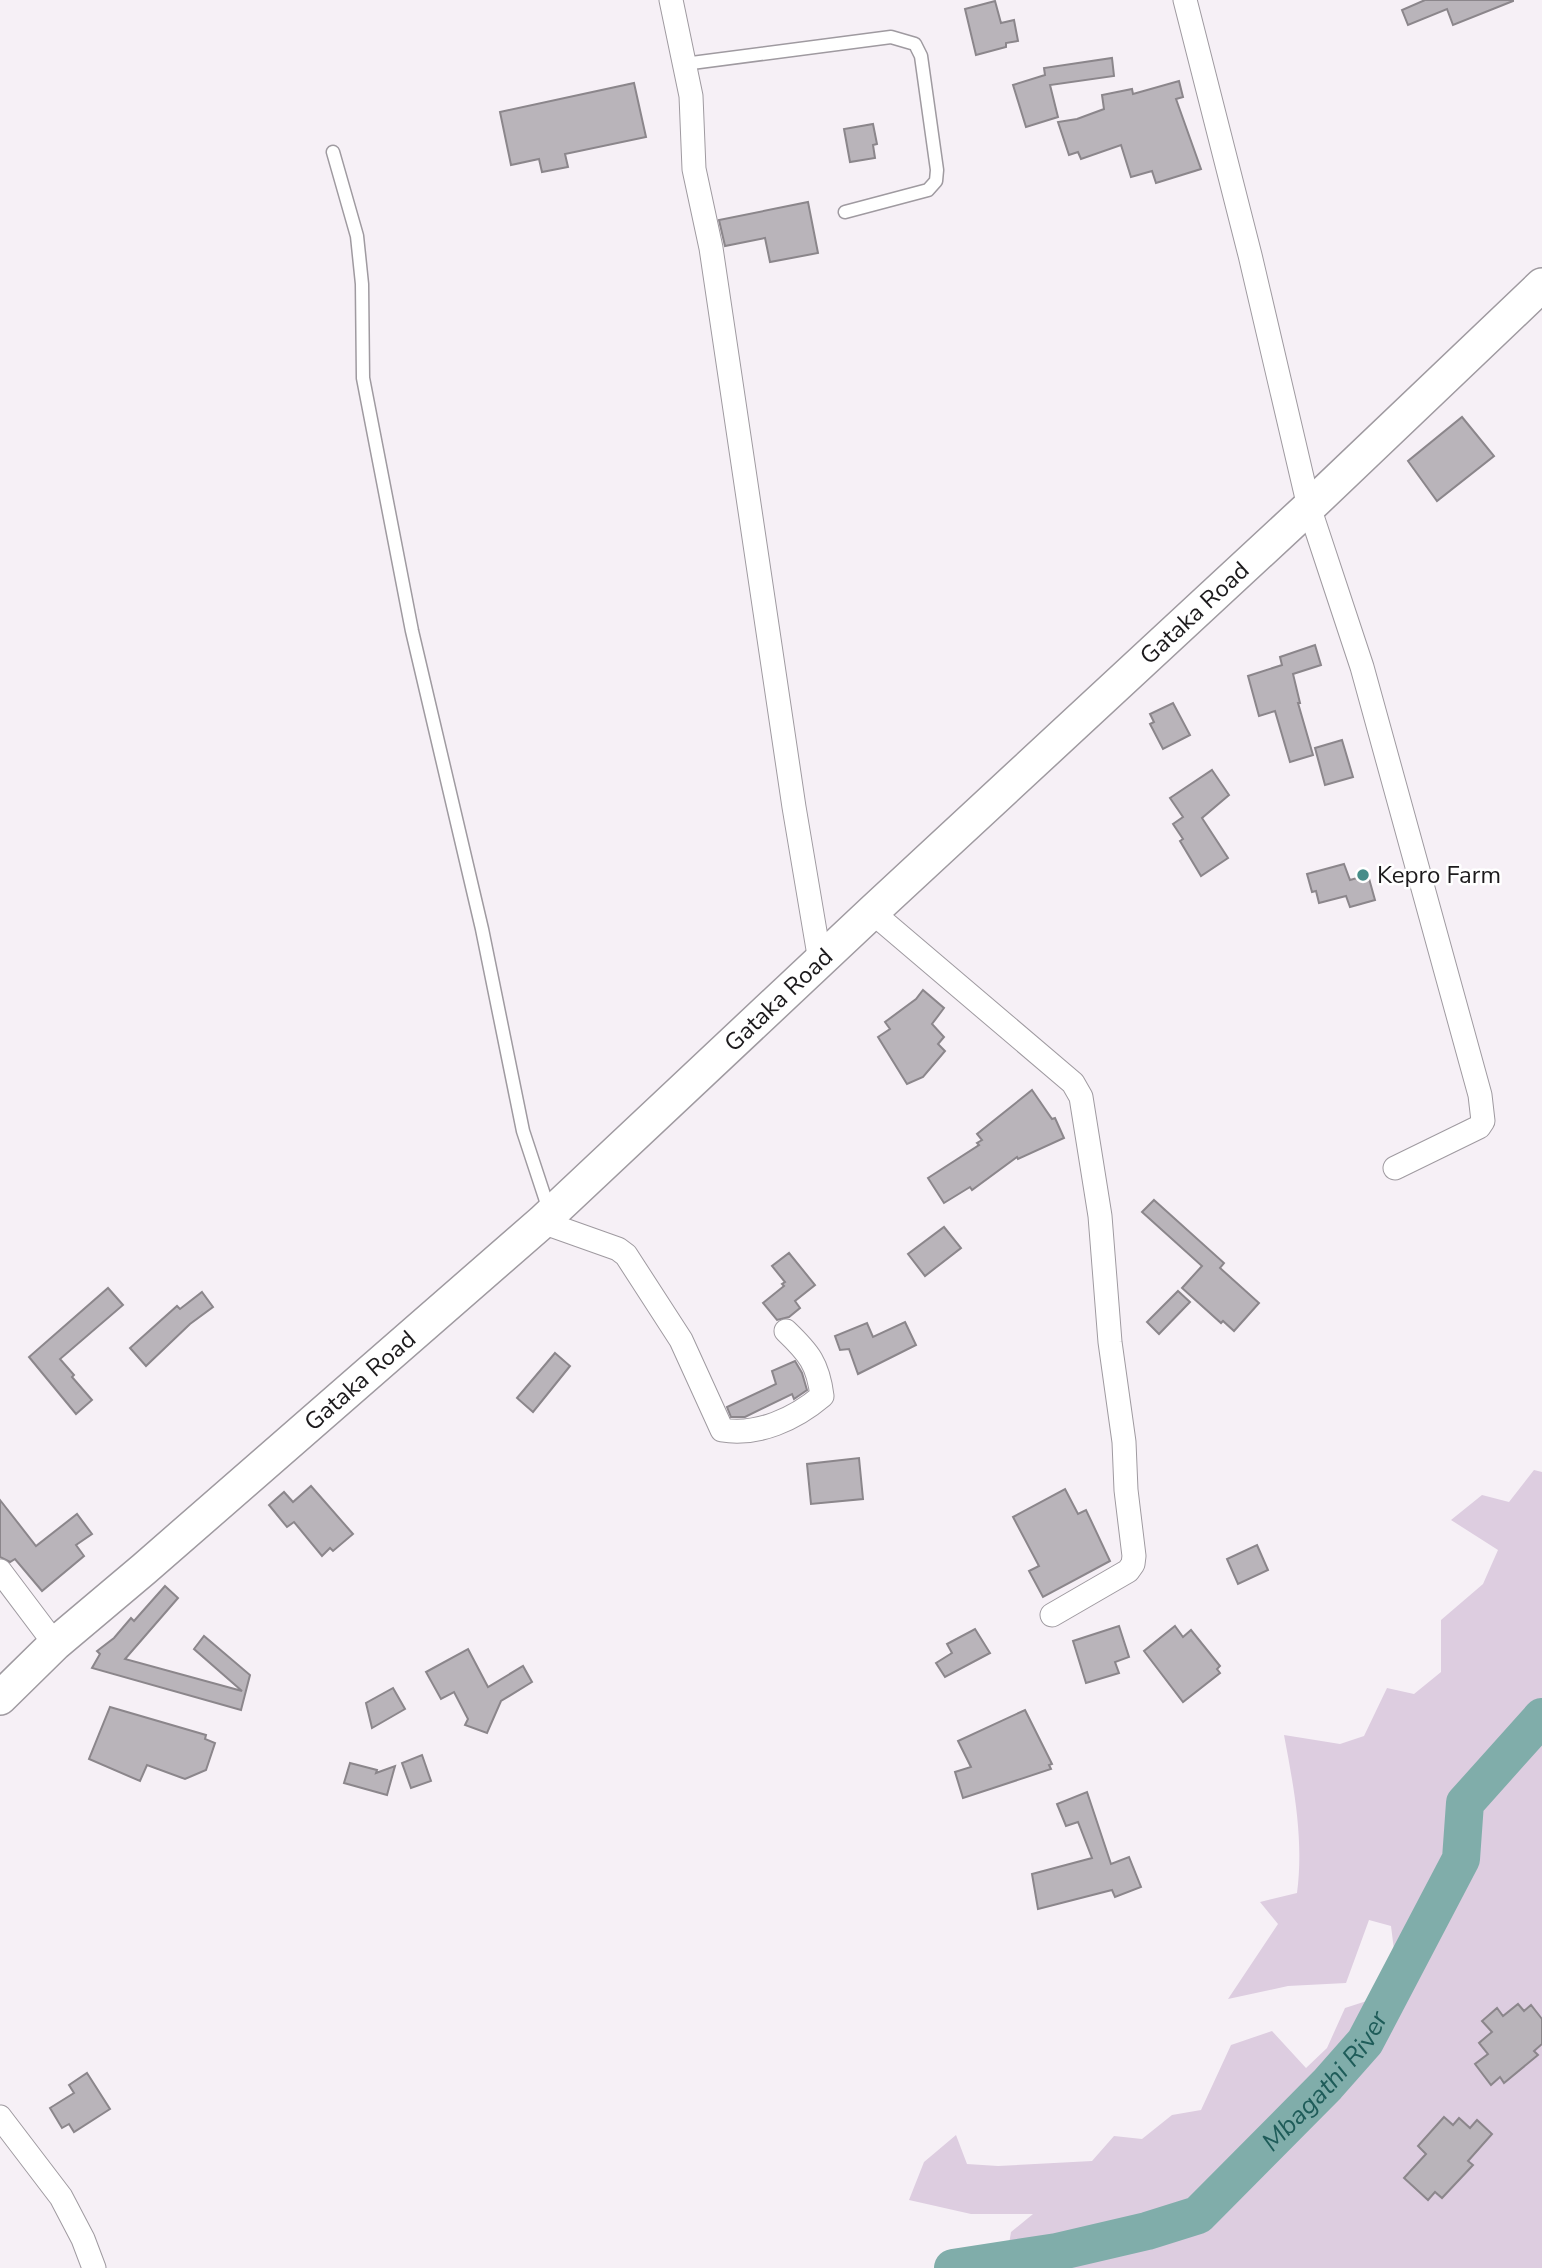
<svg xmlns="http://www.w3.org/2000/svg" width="1542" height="2268" viewBox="0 0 1542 2268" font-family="'Nunito Sans',sans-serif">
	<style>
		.green { fill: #ddcde0 }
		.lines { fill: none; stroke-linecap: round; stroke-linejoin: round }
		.river { stroke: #80adaa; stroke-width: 38 }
		.building { fill: #b9b4ba; stroke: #8b868b; stroke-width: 2 }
		.lane-casing { stroke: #9f9aa0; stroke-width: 15 }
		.street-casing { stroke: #9f9aa0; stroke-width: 25 }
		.secondary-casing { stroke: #9f9aa0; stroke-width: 36 }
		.lane { stroke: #fff; stroke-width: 12 }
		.street { stroke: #fff; stroke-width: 23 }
		.secondary { stroke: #fff; stroke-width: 33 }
		.poi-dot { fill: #468d89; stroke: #fff; stroke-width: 2.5 }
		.labels { text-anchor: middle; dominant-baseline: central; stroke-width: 5; stroke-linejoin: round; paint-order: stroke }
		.street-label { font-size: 24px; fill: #1c1a1c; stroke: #fff }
		.poi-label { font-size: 24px; fill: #1c1a1c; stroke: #fff; text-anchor: start }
		.water-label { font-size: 26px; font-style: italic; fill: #1e5c59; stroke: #fff }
	</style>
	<rect width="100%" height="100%" fill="#f6f0f6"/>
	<path class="green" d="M1534 1470 1542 1472V2268H1005L1011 2232 1033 2214H971L909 2200 924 2162 956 2135 967 2164 998 2166 1092 2161 1114 2136 1142 2139 1172 2115 1201 2110 1231 2045 1272 2031 1306 2068 1327 2048 1345 2008 1413 1986 1394 1950 1391 1926 1369 1920 1346 1983 1288 1986 1228 1999 1278 1924 1260 1902 1297 1893C1304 1840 1294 1788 1284 1735L1340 1744 1364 1736 1387 1688 1414 1694 1441 1672V1620L1483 1584 1498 1550 1451 1520 1482 1495 1509 1502Z"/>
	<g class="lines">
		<path class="river" id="s1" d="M953 2268 1057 2252 1147 2231 1198 2215 1327 2085 1365 2042 1461 1859 1465 1803 1542 1717"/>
	</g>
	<g class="building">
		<path d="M1425 0H1513V1L1453 25 1447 9 1408 25 1402 10Z"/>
		<path d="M995 1 1001 23 1014 20 1018 41 1006 43V47L976 55 965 9Z"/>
		<path d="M1112 58 1114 76 1050 85 1058 117 1026 127 1013 85 1045 75 1044 68Z"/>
		<path d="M1179 81 1183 97 1176 99 1201 169 1156 183 1152 171 1131 177 1121 145 1081 159 1078 152 1069 155 1058 122 1077 119 1104 109 1102 95 1132 89 1133 94Z"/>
		<path d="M634 83 646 137 565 154 568 167 542 172 539 159 511 165 500 112Z"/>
		<path d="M873 124 877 144 873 145 875 158 850 162 844 129Z"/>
		<path d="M808 202 818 253 770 262 765 238 725 246 719 220Z"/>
		<path d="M1462 417 1494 456 1437 501 1408 461Z"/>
		<path d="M1315 645 1321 665 1293 674 1300 703H1298L1313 755 1290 762 1275 711 1259 716 1248 676 1282 665 1280 657Z"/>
		<path d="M1173 703 1190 735 1163 749 1150 724 1154 722 1150 714Z"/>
		<path d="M1342 740 1353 777 1325 785 1315 748Z"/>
		<path d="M1212 770 1229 795 1202 818 1228 858 1201 876 1180 841 1183 839 1173 824 1183 817 1170 798Z"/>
		<path d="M1344 864 1350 880 1368 875 1375 900 1350 907 1346 896 1319 903 1316 891 1312 892 1307 874Z"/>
		<path d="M923 990 944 1008 932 1024 944 1037 938 1044 945 1051 923 1077 907 1084 878 1037 890 1029 885 1022 916 999Z"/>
		<path d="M1032 1090 1052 1119 1055 1118 1064 1138 1018 1159 1017 1157 972 1190 970 1187 944 1203 928 1178 979 1145 977 1143 982 1140 977 1134Z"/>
		<path d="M1154 1200 1224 1263 1220 1268 1259 1303 1234 1331 1223 1321 1221 1323 1182 1288 1202 1266 1142 1212Z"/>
		<path d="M944 1227 961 1248 925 1276 908 1254Z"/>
		<path d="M789 1253 815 1285 795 1301 800 1308 789 1317 777 1320 763 1303 784 1286 782 1284 785 1282 772 1266Z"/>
		<path d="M108 1288 123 1305 60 1359 74 1375 72 1377 92 1400 76 1414 29 1357Z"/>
		<path d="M1178 1291 1190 1302 1159 1334 1147 1322Z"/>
		<path d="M202 1292 213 1307 190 1324 146 1366 130 1348 177 1306 180 1309Z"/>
		<path d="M905 1322 916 1345 858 1374 849 1349 840 1350 835 1336 867 1323 873 1337Z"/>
		<path d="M555 1353 570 1366 533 1412 517 1398Z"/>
		<path d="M795 1361 802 1373 807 1390 794 1399 792 1394 745 1417H731L727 1407 776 1384 772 1371Z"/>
		<path d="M859 1458 863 1499 811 1504 807 1464Z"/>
		<path d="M311 1486 353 1534 333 1551 330 1548 322 1556 294 1522 287 1527 269 1505 284 1492 293 1502Z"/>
		<path d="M1065 1489 1078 1514 1086 1510 1110 1561 1043 1597 1029 1571 1039 1566 1013 1517Z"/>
		<path d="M0 1500 36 1546 77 1514 92 1534 76 1545 84 1556 42 1591 15 1559 10 1562 0 1557Z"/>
		<path d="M1257 1545 1268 1570 1238 1584 1227 1559Z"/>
		<path d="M165 1586 178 1598 125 1659 242 1691 194 1649 204 1636 250 1675 241 1710 92 1668 100 1654 97 1651 114 1638 131 1618 134 1621Z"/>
		<path d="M1119 1626 1129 1657 1115 1662 1119 1673 1086 1683 1073 1641Z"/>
		<path d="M1175 1626 1183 1637 1191 1630 1220 1666 1217 1669 1220 1673 1183 1702 1144 1651Z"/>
		<path d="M975 1629 990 1653 945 1677 936 1663 952 1653 947 1644Z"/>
		<path d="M468 1649 488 1687 523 1666 532 1682 501 1701 487 1733 465 1725 468 1719 454 1692 441 1699 426 1672Z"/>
		<path d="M393 1688 405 1709 372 1728 366 1703Z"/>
		<path d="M110 1707 206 1735 205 1739 215 1743 206 1770 185 1779 147 1765 140 1781 89 1759Z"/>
		<path d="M1025 1710 1052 1764 1049 1765 1051 1769 963 1798 955 1772 971 1767 958 1741Z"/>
		<path d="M422 1755 431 1781 411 1788 402 1763Z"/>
		<path d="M350 1763 377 1770 376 1773 395 1766 387 1795 344 1783Z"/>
		<path d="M1087 1792 1111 1864 1129 1857 1141 1887 1115 1897 1112 1890 1038 1909 1032 1874 1092 1858 1078 1822 1066 1826 1057 1804Z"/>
		<path d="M1518 2004 1524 2011 1531 2005 1542 2019V2044L1534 2051 1538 2055 1504 2083 1500 2077 1491 2085 1475 2064 1488 2054 1479 2043 1492 2032 1482 2021 1497 2008 1503 2016Z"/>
		<path d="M87 2073 110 2109 74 2132 69 2124 62 2128 50 2108 74 2093 69 2085Z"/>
		<path d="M1444 2117 1453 2125 1459 2118 1470 2128 1477 2120 1492 2134 1468 2161 1473 2165 1442 2198 1435 2192 1428 2200 1404 2178 1426 2154 1418 2146Z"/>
	</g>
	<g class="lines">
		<g class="lane-casing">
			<g id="lane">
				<path d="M684 64 891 37 915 44 921 56 937 170 936 181 928 190 845 212"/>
				<path d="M333 152 357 236 362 284 363 378 412 631 482 929 523 1131 549 1210"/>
			</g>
		</g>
		<g class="street-casing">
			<g id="street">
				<path d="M671 0 691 96 694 169 711 248 794 807 820 961"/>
				<path d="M1185 0 1250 255 1309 507 1362 667 1480 1095 1483 1121 1479 1127 1395 1168"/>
				<path d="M872 912 1073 1083 1081 1097 1100 1216 1110 1342 1124 1442 1126 1490 1134 1556 1133 1564 1128 1571 1052 1615"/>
				<path d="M542 1222 618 1249 626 1255 681 1340 722 1430C758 1436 795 1419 822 1396 818 1364 809 1353 786 1331"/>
				<path d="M0 1571 55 1644"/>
				<path d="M0 2117 61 2197 83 2239 94 2268"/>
			</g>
		</g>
		<g class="secondary-casing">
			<g id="secondary">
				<path id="s2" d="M0 1698 55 1644 144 1569 542 1222 872 912 1309 507 1542 285"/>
			</g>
		</g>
		<use href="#lane" class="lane"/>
		<use href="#street" class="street"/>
		<use href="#secondary" class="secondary"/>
	</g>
	<circle class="poi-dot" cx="1363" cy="875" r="7"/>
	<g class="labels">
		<g class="street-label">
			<text stroke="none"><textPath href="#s2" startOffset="1614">Gataka Road</textPath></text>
			<text stroke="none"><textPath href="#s2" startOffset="1046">Gataka Road</textPath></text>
			<text stroke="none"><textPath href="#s2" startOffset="480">Gataka Road</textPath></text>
		</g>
		<g class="poi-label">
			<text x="1377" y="875">Kepro Farm</text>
		</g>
		<g class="water-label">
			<text stroke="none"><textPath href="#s1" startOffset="436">Mbagathi River</textPath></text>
		</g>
	</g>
</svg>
